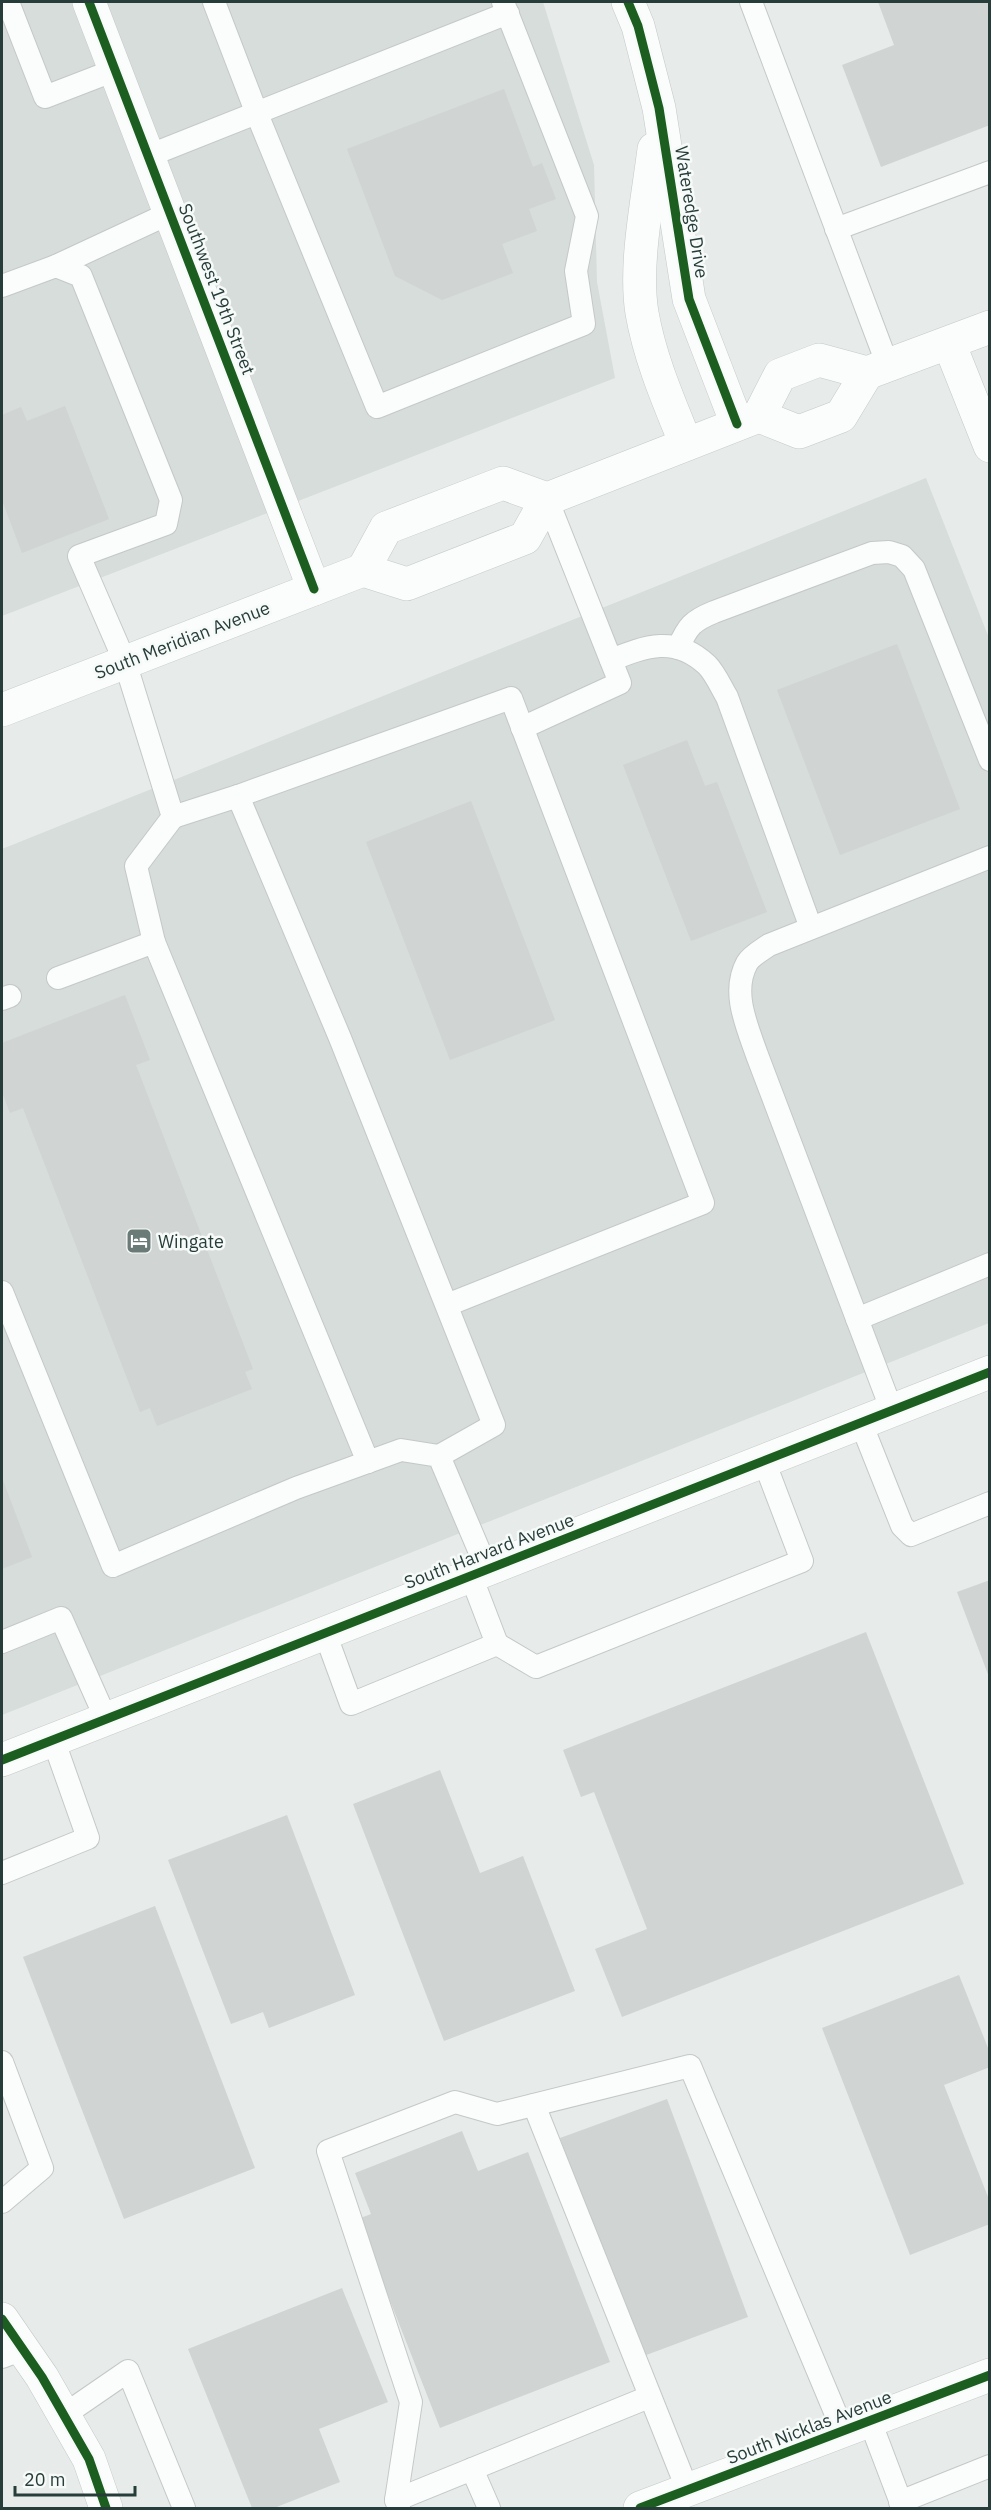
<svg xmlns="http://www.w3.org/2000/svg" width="991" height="2510" viewBox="0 0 991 2510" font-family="'IBM Plex Sans',sans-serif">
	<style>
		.built { fill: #d6ddda }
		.building { fill: #d0d4d3 }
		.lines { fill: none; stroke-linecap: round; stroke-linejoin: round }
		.lane-casing { stroke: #c4c9c7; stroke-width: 24 }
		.street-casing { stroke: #c4c9c7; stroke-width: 34 }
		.secondary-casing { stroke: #c4cac8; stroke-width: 34 }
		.lane { stroke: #fbfcfc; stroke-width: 22 }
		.street { stroke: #fbfcfc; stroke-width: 33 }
		.secondary { stroke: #fbfcfc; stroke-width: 33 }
		.cycleway-casing { stroke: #f6faf8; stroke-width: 13 }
		.cycleway { stroke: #1b5e20; stroke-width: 9 }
		.labels { text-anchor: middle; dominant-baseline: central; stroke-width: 5; stroke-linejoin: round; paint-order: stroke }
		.street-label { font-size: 18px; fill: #273d39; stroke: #f6faf8 }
		.poi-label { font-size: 18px; fill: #273d39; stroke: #f6faf8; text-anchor: start }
	</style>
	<rect width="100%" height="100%" fill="#e7ecea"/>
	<g class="built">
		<path d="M2 2H543L594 165 597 282 615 378 2 616Z"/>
		<path d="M926 478 989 638V1323L2 1715V849Z"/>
	</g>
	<g class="building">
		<path d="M878 2H990V125L881 167 842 65 894 45Z"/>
		<path d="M504 89 533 167 542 163 556 199 529 209 537 231 502 244 513 273 442 300 395 276 347 149Z"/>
		<path d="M65 406 109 519 22 553 2 500V415L21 407 27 421Z"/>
		<path d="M897 644 960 809 840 855 777 690Z"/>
		<path d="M687 740 705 786 717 782 767 912 691 941 623 765Z"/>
		<path d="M471 801 555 1020 450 1060 366 842Z"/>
		<path d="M125 995 150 1060 136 1065 253 1369 245 1372 252 1389 157 1426 150 1408 140 1412 23 1108 10 1113 2 1092V1043Z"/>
		<path d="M2 1478 32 1557 2 1569Z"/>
		<path d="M990 1580V1677H989L957 1592Z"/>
		<path d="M866 1632 964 1884 622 2017 595 1949 647 1929 594 1792 581 1797 563 1750Z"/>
		<path d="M440 1770 480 1873 523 1856 575 1991 444 2041 353 1804Z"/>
		<path d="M287 1815 355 1995 269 2028 263 2012 231 2024 168 1860Z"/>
		<path d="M155 1906 255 2168 124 2219 23 1957Z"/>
		<path d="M959 1975 990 2053V2067L944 2085 990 2202V2224L910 2255 822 2028Z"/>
		<path d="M667 2099 748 2317 641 2357 560 2138Z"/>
		<path d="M462 2131 478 2171 528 2152 610 2362 440 2428 358 2219 371 2214 355 2173Z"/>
		<path d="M342 2288 388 2402 319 2429 340 2482 274 2508H252L188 2349Z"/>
	</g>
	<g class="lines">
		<g class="lane-casing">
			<g id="lane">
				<path d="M8 2 45 97 115 70"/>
				<path d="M214 2 257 114 377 407 584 324 576 271 587 216 503 2"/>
				<path d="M751 2 888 366"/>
				<path d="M148 156 508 13"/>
				<path d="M836 229 990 172"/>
				<path d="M56 266 170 213"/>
				<path d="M2 286 56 266 81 276 171 500 166 524 79 556 125 662 173 817 136 866 154 942 58 978"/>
				<path d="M678 648C688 626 692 621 714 612L872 553 889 552 902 556 914 569 990 760"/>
				<path d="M611 660C646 646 675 635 707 665 715 673 721 687 727 697L811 928"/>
				<path d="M522 728 620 683 547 499"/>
				<path d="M238 796 511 698 703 1203 447 1305"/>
				<path d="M173 817 238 796 340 1038 494 1425 439 1456"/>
				<path d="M154 942 368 1462"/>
				<path d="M2 999 10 996"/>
				<path d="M2 1292 113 1566 296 1488 401 1450 439 1456 487 1569"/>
				<path d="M857 1319 990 1264"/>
				<path d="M892 1411 757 1055C747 1026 731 992 747 963 751 956 762 950 769 945L990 857"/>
				<path d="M861 1423 902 1526 911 1535 990 1503"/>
				<path d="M325 1633 351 1704 497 1644 471 1576"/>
				<path d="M2 1642 61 1618 106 1719"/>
				<path d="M497 1644 536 1667 802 1561 764 1461"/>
				<path d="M2 1873 88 1838 53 1739"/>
				<path d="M2 2062 42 2168 2 2202"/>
				<path d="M534 2105 688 2491"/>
				<path d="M2 2357 23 2349"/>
				<path d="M64 2415 128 2371 184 2508"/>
				<path d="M870 2421 903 2508"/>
				<path d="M472 2469 489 2508"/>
				<path d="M396 2500 649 2397"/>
				<path d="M900 2502 990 2466"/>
				<path d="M399 2508 396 2500 411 2402 328 2151 455 2102 497 2114 690 2066 843 2431"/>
			</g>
		</g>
		<g class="street-casing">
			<g id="street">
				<path d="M89 2 314 589"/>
				<path d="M628 2 638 26 659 108 689 299 737 424"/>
				<path d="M654 149C648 198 634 265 642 313 650 359 669 402 686 444"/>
				<path d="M949 343 990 446"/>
				<path d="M2 1760 990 1372"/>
				<path d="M2 2319 42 2377 89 2459 106 2508"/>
				<path d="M640 2508 990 2375"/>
			</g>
		</g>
		<g class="secondary-casing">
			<g id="secondary">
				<path d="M759 416 799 432 841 416 867 373"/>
				<path d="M363 570 386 528 503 483 547 499"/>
				<path d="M2 710 363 570 407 584 525 538 547 499 759 416 780 375 819 360 867 373 990 327"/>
			</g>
		</g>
		<use href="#lane" class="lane"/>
		<use href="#street" class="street"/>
		<use href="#secondary" class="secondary"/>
		<g class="cycleway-casing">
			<g id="cycleway">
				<path d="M89 2 314 589"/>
				<path d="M628 2 638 26 659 108 689 299 737 424"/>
				<path d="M2 1760 990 1372"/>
				<path d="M2 2319 42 2377 89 2459 106 2508"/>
				<path d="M640 2508 990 2375"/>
			</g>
		</g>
		<use href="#cycleway" class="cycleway"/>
	</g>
	<defs>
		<g id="hotel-square" transform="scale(1.35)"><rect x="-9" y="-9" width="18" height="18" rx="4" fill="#6a7a77" stroke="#f6faf8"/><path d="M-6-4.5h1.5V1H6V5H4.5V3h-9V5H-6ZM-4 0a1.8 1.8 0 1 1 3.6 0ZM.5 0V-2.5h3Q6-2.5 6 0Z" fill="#fff"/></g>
	</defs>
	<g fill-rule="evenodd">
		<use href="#hotel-square" x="139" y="1241"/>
	</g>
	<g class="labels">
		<g class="street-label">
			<text transform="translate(692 212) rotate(81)">Wateredge Drive</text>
			<text transform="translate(217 289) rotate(69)">Southwest 19th Street</text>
			<text transform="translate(182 640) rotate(-21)">South Meridian Avenue</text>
			<text transform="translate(489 1551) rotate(-21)">South Harvard Avenue</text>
			<text transform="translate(809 2427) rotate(-21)">South Nicklas Avenue</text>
		</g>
		<g class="poi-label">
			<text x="158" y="1241">Wingate</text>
		</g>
	</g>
	<rect width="991" height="2510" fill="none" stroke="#273d39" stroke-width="6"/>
	<path d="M15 2486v9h120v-9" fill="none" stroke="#273d39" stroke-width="3"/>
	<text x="24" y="2486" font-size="18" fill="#273d39" stroke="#f6faf8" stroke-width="4.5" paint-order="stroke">20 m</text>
</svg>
